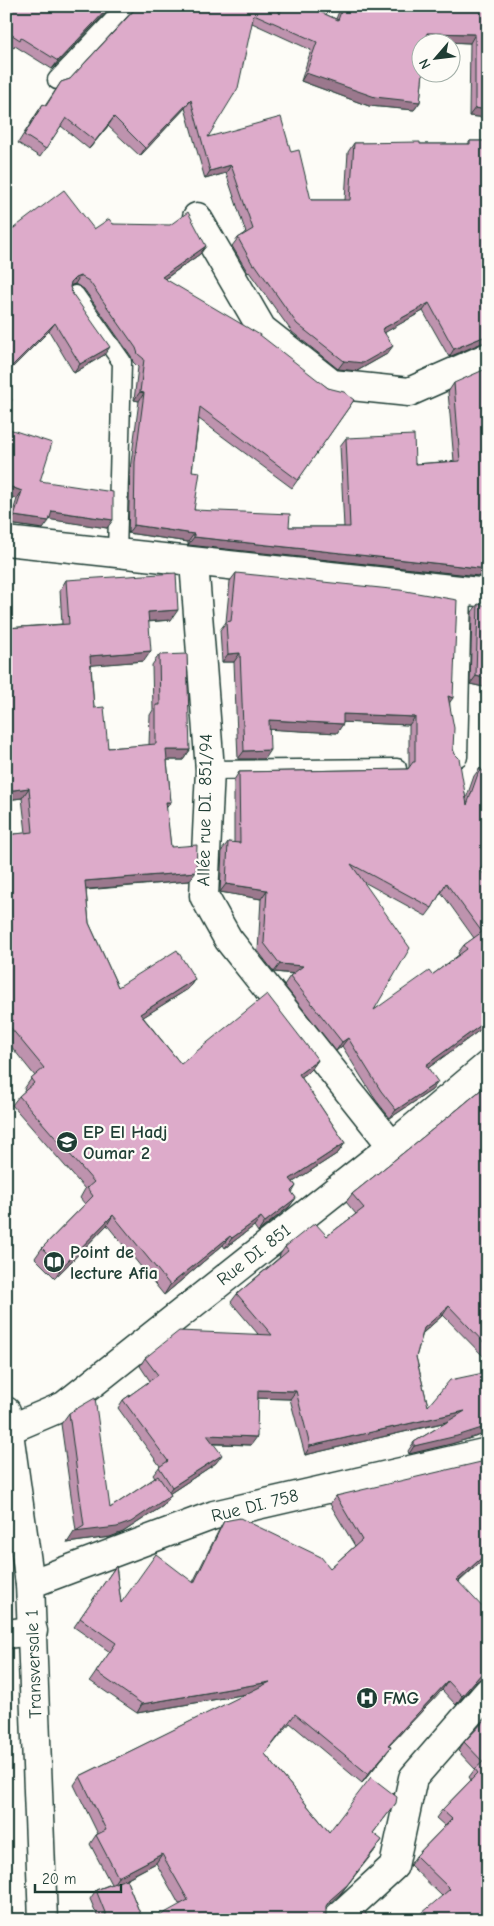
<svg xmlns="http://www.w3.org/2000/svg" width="494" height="1926" viewBox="0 0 494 1926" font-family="'Comic Neue',sans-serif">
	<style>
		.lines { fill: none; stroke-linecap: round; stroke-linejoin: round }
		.lane-casing { stroke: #1f3d34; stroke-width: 21 }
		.street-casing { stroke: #1f3d34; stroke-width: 31 }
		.secondary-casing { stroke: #1f3d34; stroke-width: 31 }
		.lane { stroke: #fdfcf7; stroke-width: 18 }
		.street { stroke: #fdfcf7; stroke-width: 28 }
		.secondary { stroke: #fdfcf7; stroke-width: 28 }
		.wall { fill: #be93ae; stroke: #1f3d34; fill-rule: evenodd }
		.shaded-wall { fill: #9b788d; stroke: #1f3d34 }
		.building { fill: #ddabca; stroke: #1f3d34; fill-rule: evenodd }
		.labels { text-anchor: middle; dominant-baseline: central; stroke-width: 4.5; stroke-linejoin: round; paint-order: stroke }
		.street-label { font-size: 18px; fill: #1f3d34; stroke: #fdfcf7 }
		.poi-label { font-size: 18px; font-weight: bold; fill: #1f3d34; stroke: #fdfcf7; text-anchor: start }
	</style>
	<rect width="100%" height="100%" fill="#fdfcf7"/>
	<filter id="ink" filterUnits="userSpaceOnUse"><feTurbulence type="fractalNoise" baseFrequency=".02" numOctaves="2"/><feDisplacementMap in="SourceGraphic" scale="10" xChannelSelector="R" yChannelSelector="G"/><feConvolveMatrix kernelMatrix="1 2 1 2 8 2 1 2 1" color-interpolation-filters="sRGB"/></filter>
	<g filter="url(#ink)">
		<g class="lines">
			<g class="lane-casing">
				<g id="lane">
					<path d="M57 80 127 6"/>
					<path d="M75 295 122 362 117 554"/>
					<path d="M458 757 462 591"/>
					<path d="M210 770 397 768"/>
				</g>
			</g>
			<g class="street-casing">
				<g id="street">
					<path d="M197 217 262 329 332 384 409 392 488 357"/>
					<path d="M6 541 488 593"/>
					<path d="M194 562 210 770 204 896 228 939 392 1146"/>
					<path d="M10 1429 64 1406 392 1146 488 1065"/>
					<path d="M30 1584 214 1515 488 1452"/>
					<path d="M6 1634 33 1631"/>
					<path d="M335 1920 394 1866 413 1778 488 1692"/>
				</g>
			</g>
			<g class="secondary-casing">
				<path id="secondary" d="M6 1411 30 1584 43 1920"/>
			</g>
			<use href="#lane" class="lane"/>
			<use href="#street" class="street"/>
			<use href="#secondary" class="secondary"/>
		</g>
		<g class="wall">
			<path d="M11 6H112L52 69 15 46 14 48 6 43V13Z"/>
			<path d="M137 6H275L279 12 281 6H307L336 19 341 6H488V118L469 116 470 43 426 41 420 102 414 110 369 106 301 81 311 50 252 23 208 137 291 152 311 200H345L348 152 354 143 420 144H468L470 141H488V342L482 343 449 357 423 311 385 332 387 354 357 371 338 369 292 332 249 272 248 273 232 246 238 238 246 233 226 173 205 179 185 108 140 156 108 126 89 149 61 126 40 157 18 143 37 113 43 104 45 106 61 82 70 79Z"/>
			<path d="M113 224 206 246 200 254 165 279 328 388 354 400 292 488 199 419 192 471 194 510 289 527H344L340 446 346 438 415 464 454 461 448 392 454 383 488 577 188 545V542L128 533 130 470 139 401 134 400 138 367 133 362 131 356 84 289 75 284 70 286V287L72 293 104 355 74 373 49 331 6 374V234L94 229Z"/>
			<path d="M40 481 107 528 49 519 43 529 9 524 17 499 6 495Z"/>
			<path d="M236 573 449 702 453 749 466 799 474 776 480 768 488 777V866L481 871 488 881V1031L484 1027 428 1068 432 1090 390 1118 375 1099 342 1046 336 1051 284 985 290 976 293 974 274 972 258 951 261 899 220 892 222 850 228 842 234 843V780L239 772 408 769 409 767V725L343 722 337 733 269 729 264 759H238L234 662H222L220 630 226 622 230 581ZM364 882 426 916 432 908 441 892 474 938 464 945 458 953 459 955 432 975 374 1010Z"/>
			<path d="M66 580 171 620 148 622 144 661 91 665 94 708 108 748 149 745 150 715 153 710 152 665 159 655 190 750 183 760H167L171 802 166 808 171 847 189 881 86 890 89 923 118 987 195 979 188 989 143 1017 181 1064 318 1060 311 1070 301 1077 345 1143 338 1153 293 1182 296 1186 292 1193 296 1198 289 1207 258 1232 254 1226 225 1248 223 1245 164 1295 107 1225 55 1278 35 1258 42 1248 85 1204 80 1198 85 1189 12 1105 19 1096 25 1091 24 1089 31 1079 35 1076 6 1040V835L26 833 22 798 6 800V628L62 624 60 590Z"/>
			<path d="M478 604 488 688 470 684 472 612Z"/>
			<path d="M488 1084V1361L443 1315 423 1333 416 1357 428 1406 488 1372V1433L451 1444 409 1454 408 1451 414 1442 447 1422 305 1455 290 1399 258 1398 251 1445 213 1444 216 1463 169 1494 171 1495 163 1506 123 1532 110 1537 67 1543 76 1531 61 1424 69 1413 110 1508 155 1478 153 1475 160 1466 118 1408 123 1400 150 1381 140 1366 145 1358 258 1334 231 1302 237 1294 280 1257 279 1256 285 1247 327 1236 356 1214 346 1202 352 1194 458 1109Z"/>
			<path d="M488 1469V1561L485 1558 459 1582 488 1667V1671L483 1677 476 1682 456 1705 442 1690 389 1746 385 1755 362 1783 290 1723 265 1754 329 1832 396 1803 373 1833 376 1849 341 1893 179 1904 156 1863 126 1879 141 1916 139 1920H99L90 1899 96 1890 111 1884 90 1844 96 1835 98 1834 74 1785 80 1776 247 1694 137 1713 90 1681 110 1652 74 1627 116 1566 121 1603 193 1582 219 1530 224 1521 330 1568 355 1546 330 1504 336 1496Z"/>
			<path d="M488 1717V1920L442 1896 410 1865 416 1856 445 1826 436 1818 442 1810 471 1780 469 1777 475 1769 458 1751 464 1742Z"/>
		</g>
		<g class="shaded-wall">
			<path d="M110 6H112L52 69 58 61Z"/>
			<path d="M427 33 475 34 470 43 421 41Z"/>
			<path d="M306 73 420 102 414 110 369 106 301 81Z"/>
			<path d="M191 100 185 108 140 156 145 148Z"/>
			<path d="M475 108 488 110V118L469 116Z"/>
			<path d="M114 117 108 126 89 149 95 141Z"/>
			<path d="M231 165 226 173 205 179 210 171Z"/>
			<path d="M206 246 200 254 156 285 162 277Z"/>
			<path d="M80 276 75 284 69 286 71 282 75 278Z"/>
			<path d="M429 303 423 311 377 337 382 329Z"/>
			<path d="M55 323 49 331 6 374V372Z"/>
			<path d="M488 335V342L482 343 449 357 454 349Z"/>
			<path d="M393 346 387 354 357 371 338 369 344 361Z"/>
			<path d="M110 347 104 355 74 373 80 364Z"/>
			<path d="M140 392 144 393 139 401 134 400Z"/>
			<path d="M12 400 7 409H6V404Z"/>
			<path d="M6 485 22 491 17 499 6 495Z"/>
			<path d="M52 511 113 520 107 528 46 519Z"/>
			<path d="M14 516 49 521 43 529 9 524Z"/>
			<path d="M134 525 194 534 188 542 128 533Z"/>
			<path d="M194 537 488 569V577L188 545Z"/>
			<path d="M178 610 171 620 141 622 148 612Z"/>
			<path d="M151 651 144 661 83 666 90 656Z"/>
			<path d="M240 653 234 662H222L228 654Z"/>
			<path d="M476 676 488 679V688L470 684Z"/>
			<path d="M448 696 453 698 447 706Z"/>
			<path d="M343 714 415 717 409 725 337 722Z"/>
			<path d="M269 720 343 724 337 733 263 729Z"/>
			<path d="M166 750H190L183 760H159Z"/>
			<path d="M270 750 264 759H238L244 751Z"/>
			<path d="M29 788 22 798 6 800V791Z"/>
			<path d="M166 802H171L164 811Z"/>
			<path d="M488 862V866L474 877 480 869Z"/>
			<path d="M196 872 189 881 78 890 85 881Z"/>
			<path d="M226 884 267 890 261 899 220 892Z"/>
			<path d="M280 964 303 966 297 974 274 972Z"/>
			<path d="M195 979 188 989 134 1023 140 1014Z"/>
			<path d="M488 1020V1022L484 1027 420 1074 426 1065Z"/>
			<path d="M348 1038 342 1046 336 1051 342 1042Z"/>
			<path d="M318 1060 311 1070 292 1084 299 1074Z"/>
			<path d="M438 1082 432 1090 390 1118 396 1110Z"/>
			<path d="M345 1143 338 1153 284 1188 290 1179Z"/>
			<path d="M296 1198 289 1207 258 1232 265 1222Z"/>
			<path d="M113 1215 107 1225 55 1278 61 1268Z"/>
			<path d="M261 1217 254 1226 225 1248 232 1238Z"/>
			<path d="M230 1236 223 1245 164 1295 170 1285Z"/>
			<path d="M449 1306 443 1315 418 1337 424 1328Z"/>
			<path d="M258 1390 296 1391 290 1399 252 1398Z"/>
			<path d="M465 1411 459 1419 305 1455 310 1446Z"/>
			<path d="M488 1426V1433L451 1444 409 1454 414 1446Z"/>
			<path d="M207 1435 257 1437 251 1445 201 1443Z"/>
			<path d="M222 1455 216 1463 166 1496 172 1487Z"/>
			<path d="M171 1495 163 1506 123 1532 110 1537 67 1543 74 1532Z"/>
			<path d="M488 1552V1554L485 1558 451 1588 457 1580Z"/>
			<path d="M488 1670 483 1677 476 1682 456 1705 462 1696 482 1673Z"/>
			<path d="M448 1681 442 1690 382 1753 388 1745Z"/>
			<path d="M270 1682 264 1691 137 1713 142 1704Z"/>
			<path d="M391 1747 385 1755 362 1783 368 1774Z"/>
			<path d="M382 1840 341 1893 324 1908 330 1900Z"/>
			<path d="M162 1854 156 1863 112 1886 118 1877Z"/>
		</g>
		<g class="building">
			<path d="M11 6H110L58 61 21 38 20 40 6 31V14Z"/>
			<path d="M138 6H275L280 14 283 6H307L338 20 343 6H488V110L475 108V34L427 33 426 42H422V72H423L420 102 375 97 306 73 317 42 254 14 238 88 208 137 281 117 291 152 299 150 311 200H350L354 143 420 142V144H470V141H488V335L454 349 429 303 382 329 393 346 363 363 344 361 297 324 255 264 253 265 238 238 253 229 231 165 210 171 191 100 145 148 114 117 95 141 66 118 46 149 24 135 43 104 46 106 61 82 70 79Z"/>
			<path d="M64 190 94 229 109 219 113 224 170 225 188 212 206 246 162 277 260 335 328 388 344 392 354 400 298 480 200 407 192 471 200 472 194 510 290 514 289 527H350L346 438 414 435 415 464 460 461 454 383 488 368V569L194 537V534L134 525 135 462 144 393 140 392 144 359 138 354 136 348 89 281 80 276 75 278 71 282 70 287 72 293 110 347 80 364 55 323 6 372V234Z"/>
			<path d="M6 390 12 400 6 404Z"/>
			<path d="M6 428 52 443 40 481 113 492V520L52 511 49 521 14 516 22 491 6 485Z"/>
			<path d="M176 573 178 610 148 612 151 651 90 656 94 708 104 707 108 748 156 744V705H160L159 655 187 654 190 750H166L171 802H166L171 847 197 845 196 872 85 881 89 923 118 987 177 950 195 979 140 1014 181 1064 267 994 318 1060 299 1074 345 1143 290 1179 296 1186 291 1191 296 1198 265 1222 261 1217 232 1238 230 1236 170 1285 113 1215 61 1268 42 1248 93 1196 87 1188 94 1182 19 1096 34 1083 31 1079 44 1068 6 1022V835L33 832 29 788 6 791V628L69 624 66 580Z"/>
			<path d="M236 573 400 590 457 600 453 698 448 696 454 728 453 749 455 754 459 758 467 805 480 768 488 777V862L480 869 488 881V1020L426 1065 438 1082 396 1110 381 1091 348 1038 342 1042 290 976 303 966 280 964 264 943 267 890 226 884 228 842 240 843 239 772 408 769 413 762H415V717L343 714V724L269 720 270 750 244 751 240 653 228 654 226 622 231 621ZM351 864 432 908 446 883 482 932 464 945 467 949 432 975 429 971 374 1010 410 948Z"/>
			<path d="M478 604 488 606V679L476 676Z"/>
			<path d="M488 1084V1347L449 1306 424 1328 416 1357 428 1406 450 1380 488 1372V1426L457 1436 414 1446V1442L465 1411 310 1446 296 1391 258 1390 257 1437 207 1435 222 1455 172 1487 159 1467 168 1461 123 1400 158 1375 145 1358 179 1331 272 1335 237 1294 288 1251 285 1247 315 1223 327 1236 364 1208 352 1194 458 1109Z"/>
			<path d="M95 1398 110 1508 158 1476 171 1495 131 1522 117 1527 74 1532 84 1526 69 1413Z"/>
			<path d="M481 1462 488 1469V1552L457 1580 488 1613V1662L485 1664 488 1667V1670L482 1673 462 1696 448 1681 388 1745 391 1747 368 1774 295 1714 265 1754 329 1832 371 1777 397 1797 396 1803 373 1833 382 1840 347 1885 330 1900 326 1906V1915L328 1920H152L188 1900 162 1854 118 1877 96 1835 106 1830 80 1776 270 1682 142 1704 96 1672 116 1643 80 1618 116 1566 121 1603 156 1554 194 1583 224 1521 240 1518 321 1557 330 1568 362 1540 336 1496Z"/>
			<path d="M488 1717V1920H414L450 1889 416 1856 452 1819 442 1810 478 1773 475 1769 483 1762 464 1742Z"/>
			<path d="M126 1879 141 1916 133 1920H108L96 1890Z"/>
			<path d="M364 1911 370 1920H355Z"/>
		</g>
	</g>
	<defs>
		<g id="school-disc" transform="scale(1.125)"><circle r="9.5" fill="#1f3d34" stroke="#fdfcf7"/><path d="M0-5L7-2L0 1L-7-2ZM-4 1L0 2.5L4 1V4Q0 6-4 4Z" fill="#fff"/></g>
		<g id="library-disc" transform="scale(1.125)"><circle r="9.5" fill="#1f3d34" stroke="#fdfcf7"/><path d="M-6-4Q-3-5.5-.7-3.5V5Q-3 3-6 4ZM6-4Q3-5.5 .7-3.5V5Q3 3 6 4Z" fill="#fff"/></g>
		<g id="hospital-disc" transform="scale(1.125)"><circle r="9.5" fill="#1f3d34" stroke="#fdfcf7"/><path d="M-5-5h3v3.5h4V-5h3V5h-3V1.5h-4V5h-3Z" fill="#fff"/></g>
	</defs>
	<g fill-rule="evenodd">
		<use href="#school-disc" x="67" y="1142"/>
		<use href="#library-disc" x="54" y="1262"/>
		<use href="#hospital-disc" x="367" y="1698"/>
	</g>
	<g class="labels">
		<g class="street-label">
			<text transform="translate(205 810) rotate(-89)">Allée rue DI. 851/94</text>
			<text transform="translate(254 1255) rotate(-38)">Rue DI. 851</text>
			<text transform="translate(255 1506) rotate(-14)">Rue DI. 758</text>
			<text transform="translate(34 1664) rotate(-92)">Transversale 1</text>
		</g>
		<g class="poi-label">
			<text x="83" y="1132">EP El Hadj<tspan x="83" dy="21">Oumar 2</tspan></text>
			<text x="70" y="1252">Point de<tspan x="70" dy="21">lecture Afia</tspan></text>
			<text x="383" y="1698">FMG</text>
		</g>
	</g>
	<rect width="494" height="1926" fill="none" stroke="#fdfcf7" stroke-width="25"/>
	<rect x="12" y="12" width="469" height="1901" fill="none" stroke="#1f3d34" stroke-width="2" filter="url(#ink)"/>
	<g transform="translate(436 58) rotate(242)"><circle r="24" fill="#fdfcf7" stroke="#a4b0a9"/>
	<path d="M0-4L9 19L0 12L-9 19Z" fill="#1f3d34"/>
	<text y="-8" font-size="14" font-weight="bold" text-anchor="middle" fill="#1f3d34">N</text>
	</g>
	<path d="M35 1884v8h86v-8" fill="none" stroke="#1f3d34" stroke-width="2.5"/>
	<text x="42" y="1884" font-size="15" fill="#1f3d34" stroke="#fdfcf7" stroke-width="4" paint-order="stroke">20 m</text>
</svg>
